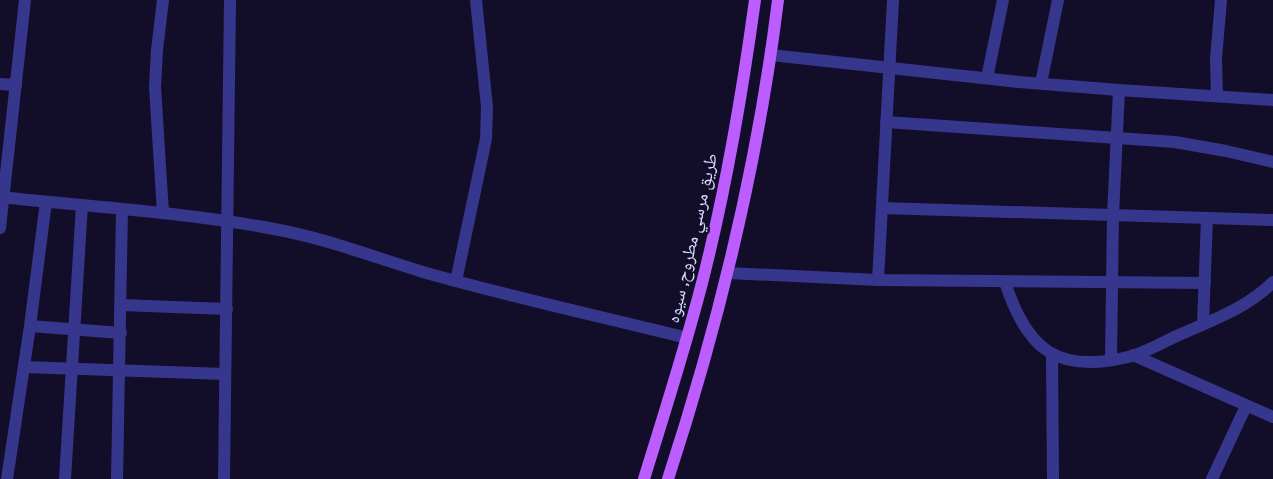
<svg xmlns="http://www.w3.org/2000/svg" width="1273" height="479" viewBox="0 0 1273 479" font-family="Karla,'Noto Naskh Arabic',sans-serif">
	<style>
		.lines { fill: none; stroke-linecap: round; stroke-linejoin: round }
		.minor { stroke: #36368c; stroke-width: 12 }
		.primary { stroke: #bc5dff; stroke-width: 12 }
		.labels { text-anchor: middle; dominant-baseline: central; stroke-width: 4.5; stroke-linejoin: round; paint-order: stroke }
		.street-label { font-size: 18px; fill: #d9d6ff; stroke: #120e29 }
	</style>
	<rect width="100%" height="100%" fill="#120e29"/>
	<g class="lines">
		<g class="minor">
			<path d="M163 0 157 50 155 87 163 213"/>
			<path d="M771 55 1019 82 1119 90 1273 100"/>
			<path d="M987 78 1003 0"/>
			<path d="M1041 83 1058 0"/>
			<path d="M0 84 16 85"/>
			<path d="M1217 96 1216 59 1221 0"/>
			<path d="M886 122 1175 142 1226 151 1273 162"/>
			<path d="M0 197C91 207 184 212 274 229 325 238 373 257 423 272 510 297 599 316 687 338"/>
			<path d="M882 208 1273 220"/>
			<path d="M0 228 25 0"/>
			<path d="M728 273 878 280 1205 283"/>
			<path d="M878 280 893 0"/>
			<path d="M456 281 486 139 487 107 476 0"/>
			<path d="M1005 282C1027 351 1059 375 1132 356 1149 351 1165 341 1181 334 1213 320 1247 308 1273 282"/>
			<path d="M121 305 227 309"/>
			<path d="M1203 324 1207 218"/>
			<path d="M30 326 121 333"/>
			<path d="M1052 355 1053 479"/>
			<path d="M1133 355 1273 417"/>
			<path d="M1111 359 1113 215 1119 90"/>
			<path d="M24 367 225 374"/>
			<path d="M7 479 30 326 46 202"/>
			<path d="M65 479 82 205"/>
			<path d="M117 479 122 209"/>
			<path d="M224 479 230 0"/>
			<path d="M1212 479 1246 406"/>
		</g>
		<g class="primary">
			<path d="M644 479C664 414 685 349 702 283 726 190 742 95 755 0"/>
			<path d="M668 479C719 323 758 163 778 0"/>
		</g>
	</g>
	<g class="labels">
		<g class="street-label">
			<text transform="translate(692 238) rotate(-77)">طريق مرسي مطروح, سيوه</text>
		</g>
	</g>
</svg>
